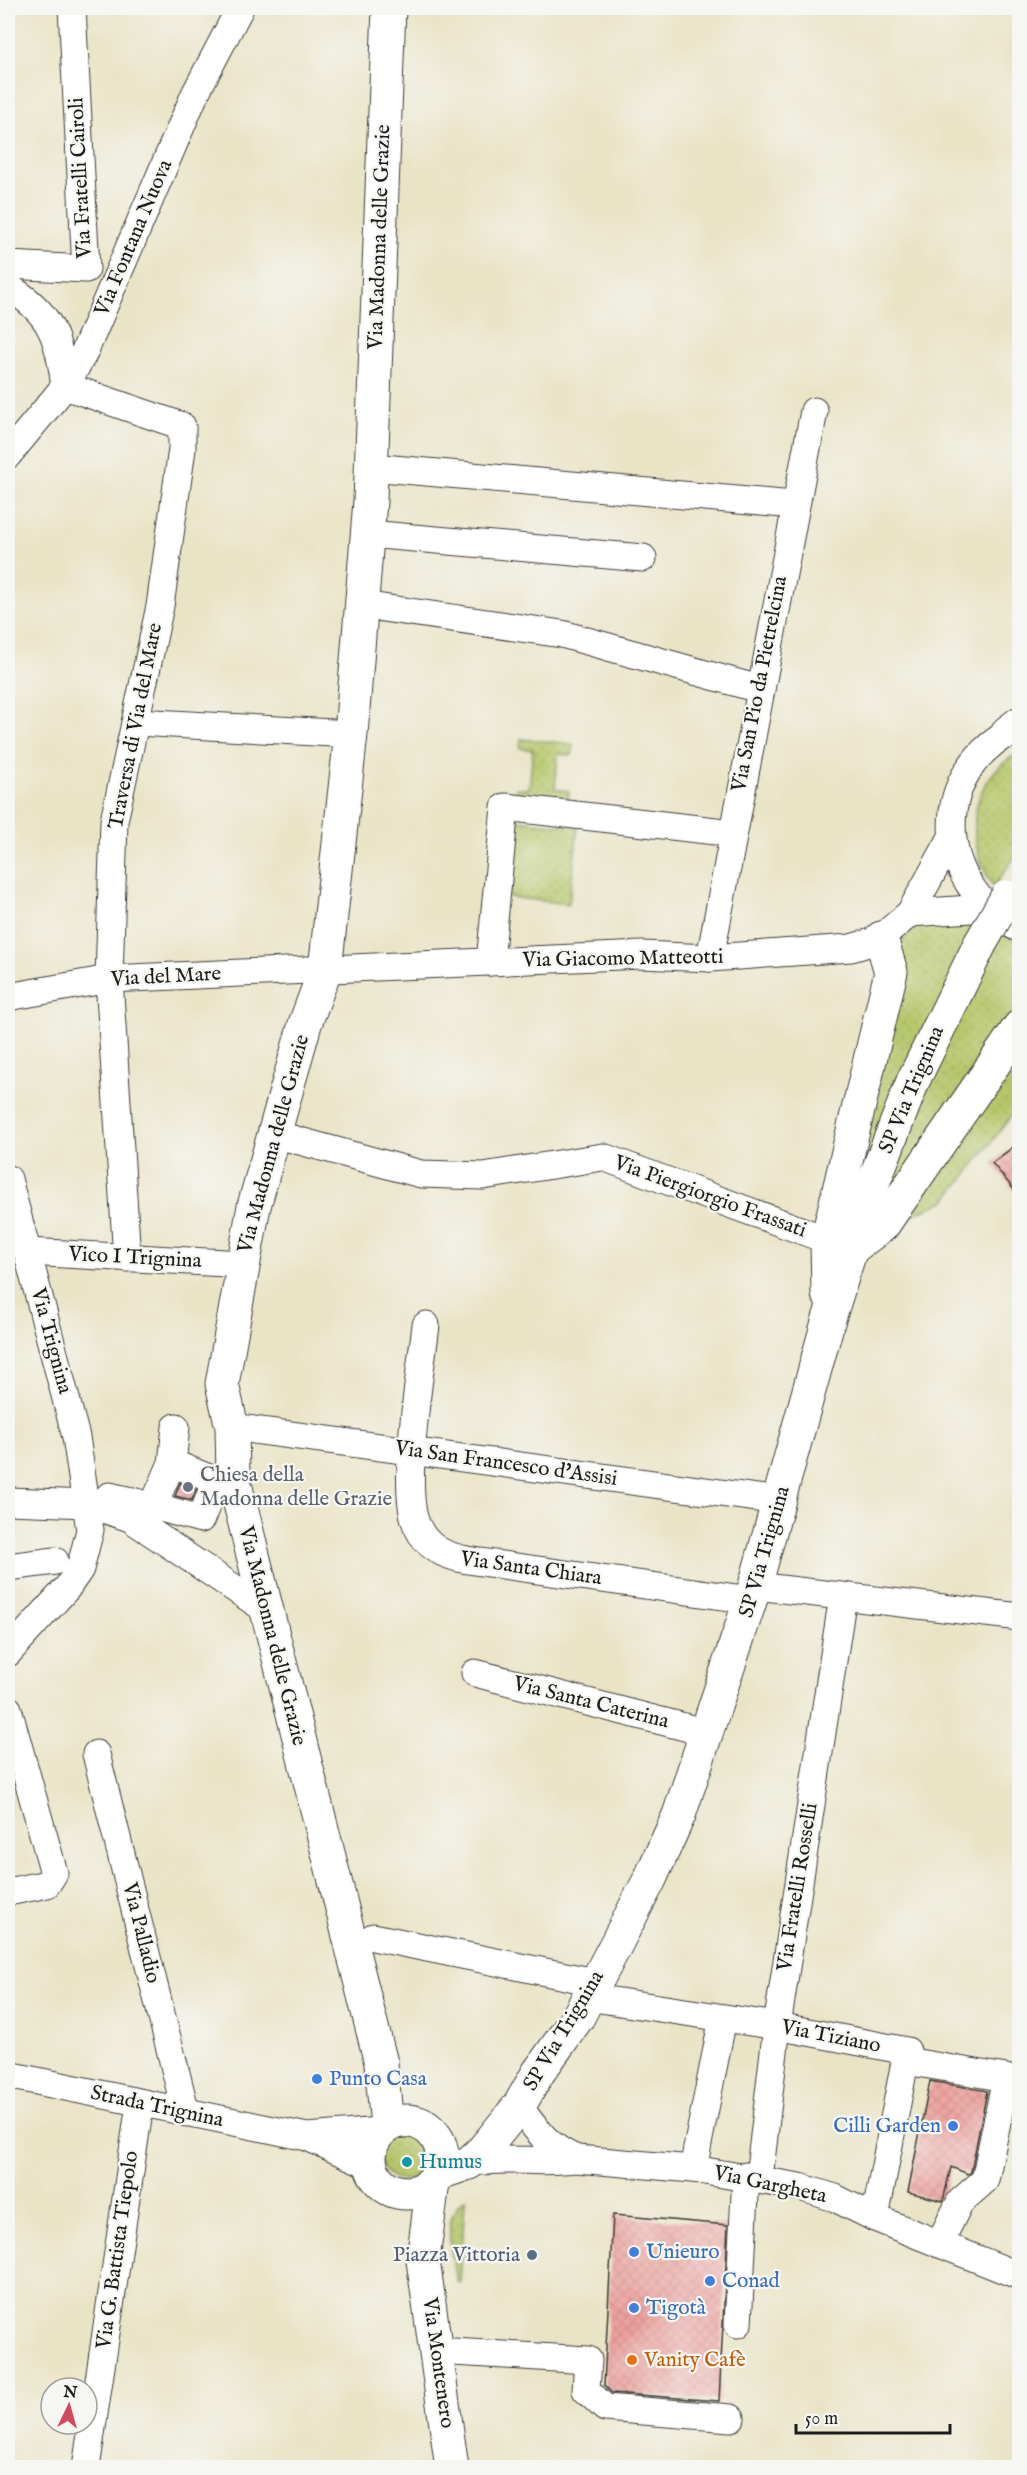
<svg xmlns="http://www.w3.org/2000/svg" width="1027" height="2475" viewBox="0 0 1027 2475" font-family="'IM FELL English',serif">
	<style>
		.grass { fill: url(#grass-dots); stroke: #687142; stroke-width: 1.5 }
		.building { fill: url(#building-cross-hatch) }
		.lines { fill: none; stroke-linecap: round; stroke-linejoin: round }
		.minor-casing { stroke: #3b3a36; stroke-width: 29 }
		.major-casing { stroke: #3b3a36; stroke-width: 35 }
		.minor { stroke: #fff; stroke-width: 27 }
		.major { stroke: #fff; stroke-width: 33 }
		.major-bridge-casing { stroke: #3b3a36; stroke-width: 35; stroke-linecap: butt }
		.major-bridge { stroke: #fff; stroke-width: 33 }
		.worship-dot { fill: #6b7280; stroke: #f6f6f2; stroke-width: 2 }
		.shop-dot { fill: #3f7fe0; stroke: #f6f6f2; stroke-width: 2 }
		.culture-dot { fill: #0f9aa8; stroke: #f6f6f2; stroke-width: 2 }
		.service-dot { fill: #5c6f8a; stroke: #f6f6f2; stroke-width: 2 }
		.food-dot { fill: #e8710a; stroke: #f6f6f2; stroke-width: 2 }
		.labels { text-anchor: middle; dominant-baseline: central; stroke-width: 4.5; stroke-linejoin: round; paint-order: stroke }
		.street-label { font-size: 21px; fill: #1c1c1c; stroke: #f6f6f2 }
		.worship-label { font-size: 21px; fill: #5b616d; stroke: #f6f6f2; text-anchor: start }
		.shop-label { font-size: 21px; fill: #366cbe; stroke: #f6f6f2; text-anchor: start }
		.culture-label { font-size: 21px; fill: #0d838f; stroke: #f6f6f2; text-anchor: start }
		.service-label { font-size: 21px; fill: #4e5e75; stroke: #f6f6f2; text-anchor: end }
		.food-label { font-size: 21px; fill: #c56008; stroke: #f6f6f2; text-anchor: start }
	</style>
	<defs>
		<pattern id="grass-dots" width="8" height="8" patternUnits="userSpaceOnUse" patternTransform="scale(1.5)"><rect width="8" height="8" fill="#b5c669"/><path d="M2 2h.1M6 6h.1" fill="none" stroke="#9baa5a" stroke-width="1.8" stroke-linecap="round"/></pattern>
		<pattern id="building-cross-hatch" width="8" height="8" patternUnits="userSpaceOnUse" patternTransform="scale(1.5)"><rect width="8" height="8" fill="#eea29e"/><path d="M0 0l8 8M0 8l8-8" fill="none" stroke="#cc8b88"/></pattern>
	</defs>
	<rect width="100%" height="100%" fill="#f6f6f2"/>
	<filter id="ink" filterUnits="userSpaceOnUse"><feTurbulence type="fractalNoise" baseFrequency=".0167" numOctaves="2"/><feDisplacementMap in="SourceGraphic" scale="12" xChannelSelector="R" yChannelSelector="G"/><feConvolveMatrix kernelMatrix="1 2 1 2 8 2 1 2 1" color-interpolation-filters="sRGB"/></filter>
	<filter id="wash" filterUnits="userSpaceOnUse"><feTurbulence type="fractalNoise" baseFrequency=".008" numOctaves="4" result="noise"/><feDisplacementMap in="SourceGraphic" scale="24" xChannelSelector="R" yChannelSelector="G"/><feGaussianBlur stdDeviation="1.35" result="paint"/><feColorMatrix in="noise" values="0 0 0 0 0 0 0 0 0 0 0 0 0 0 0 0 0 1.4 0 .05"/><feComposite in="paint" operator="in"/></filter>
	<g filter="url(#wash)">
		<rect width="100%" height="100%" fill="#eae4c7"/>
		<g class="grass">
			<path d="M521 739 573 744 572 755 558 754 555 789 569 791 568 803 515 798 516 788 529 789 533 750 520 748Z"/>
			<path d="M1019 753V851L994 887C964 842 966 781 1019 753Z"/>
			<path d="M518 820 578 827 569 904 509 897Z"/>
			<path d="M973 916 1005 935 1019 939 1020 1082 1015 1087 1019 1105 983 1154 945 1201 905 1218 844 1190 900 944 923 920Z"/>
			<circle cx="404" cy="2156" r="24"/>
			<path d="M465 2199 460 2283 457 2282C453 2256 439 2216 465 2199Z"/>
		</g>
		<g id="blocks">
			<g class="building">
				<path d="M1020 1142V1197L992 1163Z"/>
				<path d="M180 1483 196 1490 192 1500 175 1496Z"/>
				<path d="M930 2081 987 2091 971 2172 968 2174 951 2167 943 2201 908 2192Z"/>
				<path d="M613 2215 728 2225 719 2401 612 2393 604 2385Z"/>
			</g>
		</g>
	</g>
	<g filter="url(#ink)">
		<use href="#blocks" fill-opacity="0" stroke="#3b3a36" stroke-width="1.5"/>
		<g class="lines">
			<g class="minor-casing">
				<g id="minor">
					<path d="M8 265 86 269 72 8"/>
					<path d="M8 287C52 313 58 337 65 386L182 426V449L160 606 114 821 109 979 127 1258"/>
					<path d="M8 455 65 386 84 353 195 94 240 8"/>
					<path d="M371 467 794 505"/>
					<path d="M368 534 643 558"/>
					<path d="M362 605 562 634 759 689"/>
					<path d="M136 722 351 734"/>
					<path d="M1020 727C927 768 932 886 1020 929"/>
					<path d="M910 913 987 908"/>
					<path d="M710 958 814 411"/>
					<path d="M490 962 505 807 733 833"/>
					<path d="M8 997 109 979 642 955 710 958 851 948 868 943 881 938 910 913 952 837"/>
					<path d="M274 1134 421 1174 483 1176 603 1157 827 1240"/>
					<path d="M8 1179 76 1437 90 1530 80 1569 67 1588 8 1653"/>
					<path d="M28 1252 243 1264"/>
					<path d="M426 1325C421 1369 400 1489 417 1526 427 1548 445 1556 467 1560L751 1600"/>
					<path d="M232 1427 780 1501"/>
					<path d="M172 1463 216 1481 233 1476"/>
					<path d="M109 1496 153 1506 172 1463 176 1427"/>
					<path d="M8 1501 88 1504 130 1518 265 1609"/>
					<path d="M153 1506 201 1519 216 1481"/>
					<path d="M8 1567 55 1561"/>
					<path d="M755 1586 1020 1617"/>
					<path d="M475 1673 708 1733"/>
					<path d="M8 1709 54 1873 47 1884 8 1892"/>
					<path d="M96 1754 186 2113"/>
					<path d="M373 1937 595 1982"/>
					<path d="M587 1997 777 2026 907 2051 875 2218"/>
					<path d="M906 2061 1006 2078 985 2180 960 2202 939 2244"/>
					<path d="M8 2075 307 2137 370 2165"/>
					<path d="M519 2106C534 2128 551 2150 577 2159L693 2169 800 2187 835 2198 875 2218 1020 2276"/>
					<path d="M308 2137 380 2131"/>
					<path d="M469 2163C504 2156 540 2164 576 2159"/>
					<path d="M693 2169 723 2018"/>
					<path d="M759 2178 777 2026 843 1596"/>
					<path d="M738 2324 746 2176"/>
					<path d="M436 2351 588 2360 586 2390 605 2408 731 2418"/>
					<path d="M86 2468 140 2104"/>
				</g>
			</g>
			<g class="major-casing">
				<g id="major">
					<path d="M1008 732 1020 723"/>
					<path d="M851 1249 883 1225 1020 1026"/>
					<path d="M828 1294 827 1240 891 972 881 938"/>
					<circle cx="406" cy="2157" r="36"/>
					<path d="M387 2126 381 2063 233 1476 232 1427 222 1384 254 1206 305 1024 325 970 351 734 370 501 389 8"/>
					<path d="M437 2174 469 2163 484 2149 519 2106 538 2073 578 2017 650 1879 679 1815 755 1586 828 1322 866 1201 913 1081 980 944"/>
					<path d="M433 2182 423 2260 452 2468"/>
				</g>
			</g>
			<use href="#minor" class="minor"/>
			<use href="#major" class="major"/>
			<g class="major-bridge-casing">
				<path id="major-bridge" d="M980 944 1007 897"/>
			</g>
			<use href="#major-bridge" class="major-bridge"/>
		</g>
	</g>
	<circle class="worship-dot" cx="188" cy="1487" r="6"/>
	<g class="shop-dot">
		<circle cx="317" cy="2079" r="6"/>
		<circle cx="953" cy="2126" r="6"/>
		<circle cx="634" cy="2252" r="6"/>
		<circle cx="710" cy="2281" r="6"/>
		<circle cx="634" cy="2308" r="6"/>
	</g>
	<circle class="culture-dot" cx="407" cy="2162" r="6"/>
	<circle class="service-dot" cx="532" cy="2255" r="6"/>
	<circle class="food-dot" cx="632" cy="2360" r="6"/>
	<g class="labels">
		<g class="street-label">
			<text transform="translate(81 178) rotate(-93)">Via Fratelli Cairoli</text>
			<text transform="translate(380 237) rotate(-88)">Via Madonna delle Grazie</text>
			<text transform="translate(134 238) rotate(-67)">Via Fontana Nuova</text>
			<text transform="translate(760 684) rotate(-79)">Via San Pio da Pietrelcina</text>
			<text transform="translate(136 726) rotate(-79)">Traversa di Via del Mare</text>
			<text transform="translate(623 959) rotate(-1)">Via Giacomo Matteotti</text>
			<text transform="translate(166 977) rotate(-3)">Via del Mare</text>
			<text transform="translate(912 1090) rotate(-67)">SP Via Trignina</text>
			<text transform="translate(274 1144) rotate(-75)">Via Madonna delle Grazie</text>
			<text transform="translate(710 1197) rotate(20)">Via Piergiorgio Frassati</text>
			<text transform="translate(135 1258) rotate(3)">Vico I Trignina</text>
			<text transform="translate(51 1341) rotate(75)">Via Trignina</text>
			<text transform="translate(506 1464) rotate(8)">Via San Francesco d'Assisi</text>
			<text transform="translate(765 1552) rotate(-74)">SP Via Trignina</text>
			<text transform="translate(531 1569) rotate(8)">Via Santa Chiara</text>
			<text transform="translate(272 1636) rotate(76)">Via Madonna delle Grazie</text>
			<text transform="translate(591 1703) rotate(14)">Via Santa Caterina</text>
			<text transform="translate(798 1887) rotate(-81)">Via Fratelli Rosselli</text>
			<text transform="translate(141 1933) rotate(76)">Via Palladio</text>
			<text transform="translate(564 2031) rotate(-59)">SP Via Trignina</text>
			<text transform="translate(831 2037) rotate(11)">Via Tiziano</text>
			<text transform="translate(157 2107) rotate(12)">Strada Trignina</text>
			<text transform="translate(770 2185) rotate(12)">Via Gargheta</text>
			<text transform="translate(118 2250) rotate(-82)">Via G. Battista Tiepolo</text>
			<text transform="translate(438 2363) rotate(82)">Via Montenero</text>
		</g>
		<g class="worship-label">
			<text x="200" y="1475">Chiesa della<tspan x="200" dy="24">Madonna delle Grazie</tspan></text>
		</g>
		<g class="shop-label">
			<text x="329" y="2079">Punto Casa</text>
			<text x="941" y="2126" text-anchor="end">Cilli Garden</text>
			<text x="646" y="2252">Unieuro</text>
			<text x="722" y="2281">Conad</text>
			<text x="646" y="2308">Tigotà</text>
		</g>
		<g class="culture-label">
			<text x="419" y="2162">Humus</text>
		</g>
		<g class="service-label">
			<text x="520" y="2255">Piazza Vittoria</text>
		</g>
		<g class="food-label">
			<text x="644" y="2360">Vanity Cafè</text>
		</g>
	</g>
	<rect width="1027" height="2475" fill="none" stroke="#f6f6f2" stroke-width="30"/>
	<g transform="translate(69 2406) rotate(5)"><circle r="28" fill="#f6f6f2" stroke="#9f9f9c" stroke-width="1.5"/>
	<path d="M0-4.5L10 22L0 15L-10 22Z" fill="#d1495b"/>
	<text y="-9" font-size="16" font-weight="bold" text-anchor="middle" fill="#1c1c1c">N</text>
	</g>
	<path d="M796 2424v9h154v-9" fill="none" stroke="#1c1c1c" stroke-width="3"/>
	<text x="805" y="2424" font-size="18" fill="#1c1c1c" stroke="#f6f6f2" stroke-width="4.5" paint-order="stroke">50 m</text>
</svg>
